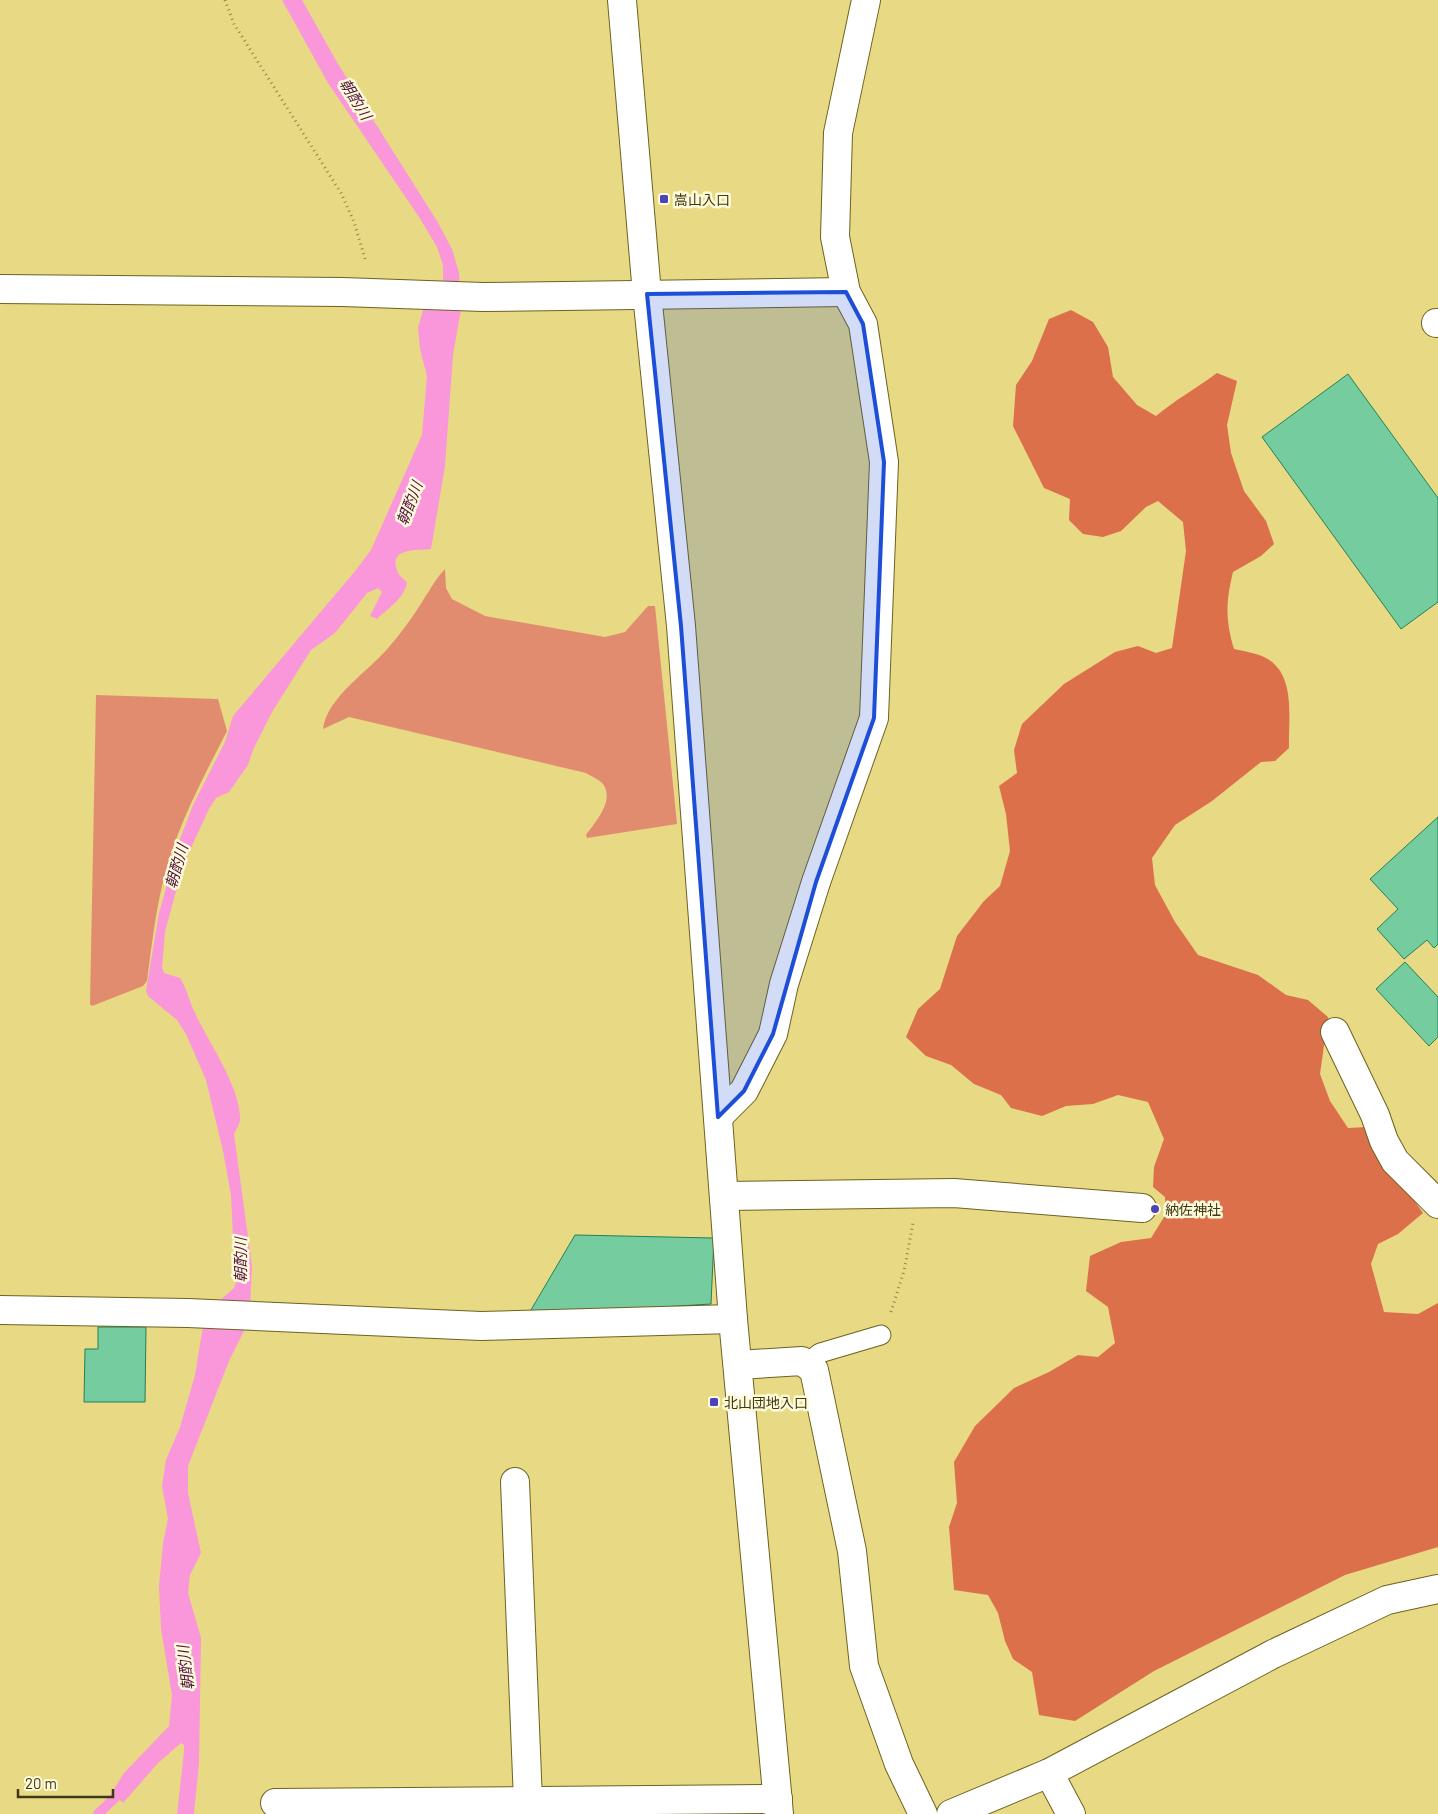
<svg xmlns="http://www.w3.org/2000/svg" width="1438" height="1814" viewBox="0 0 1438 1814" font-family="Barlow,'Noto Sans JP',sans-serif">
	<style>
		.green { fill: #e28c6f }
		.forest { fill: #dc704a }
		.water { fill: #fa97db }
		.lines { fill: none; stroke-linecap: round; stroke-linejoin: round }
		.stream { stroke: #fa97db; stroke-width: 10 }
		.building { fill: #75cc9f; stroke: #238057 }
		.service-casing { stroke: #6d6220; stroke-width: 21 }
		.minor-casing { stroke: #6d6220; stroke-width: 30 }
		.tertiary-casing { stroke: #6d6220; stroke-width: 30 }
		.path { stroke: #90864a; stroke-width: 3; stroke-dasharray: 1 4; stroke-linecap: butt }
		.service { stroke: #fff; stroke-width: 19 }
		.minor { stroke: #fff; stroke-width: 28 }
		.tertiary { stroke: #fff; stroke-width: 28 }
		.marked { fill: #1d4ed8; fill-opacity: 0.2; stroke: #1d4ed8; stroke-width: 4; stroke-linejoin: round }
		.poi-dot { fill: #4b43ba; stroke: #fffad9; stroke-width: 2 }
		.labels { text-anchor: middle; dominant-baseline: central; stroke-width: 5; stroke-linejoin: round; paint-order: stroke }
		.poi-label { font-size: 14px; fill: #3e3814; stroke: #fffad9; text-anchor: start }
		.water-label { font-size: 15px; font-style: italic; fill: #4e123f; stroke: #fffad9 }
	</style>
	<rect width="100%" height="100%" fill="#e8d984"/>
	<g class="green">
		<path d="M445 569 446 588 452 599 485 616 605 637 625 632 648 606H655L677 824 587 838 586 835C595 822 615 801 603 784 600 780 591 776 586 773L349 717 323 729C327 697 369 671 389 647 402 632 415 614 425 597 432 587 436 578 445 569Z"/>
		<path d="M96 695 218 699 227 731C208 768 188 806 174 845 158 889 153 935 147 981L143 986 92 1006 90 1004Z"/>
	</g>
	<path class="forest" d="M1071 310 1093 322 1108 347 1113 377 1137 405 1156 416C1175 400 1197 388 1217 373L1237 381 1227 425 1231 453 1244 491 1266 521 1274 544 1261 556 1233 572C1226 601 1225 619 1234 649 1243 651 1255 653 1264 657 1297 673 1288 718 1289 748L1275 761 1261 762 1212 801 1175 825 1152 858 1155 885 1175 922 1198 955 1258 975 1286 995 1308 1000 1328 1017 1320 1074 1330 1101 1348 1128 1367 1127 1379 1162 1401 1182 1423 1213 1398 1234 1378 1244 1371 1264 1384 1312 1418 1314 1438 1303V1547L1345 1575 1154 1671 1075 1721 1039 1715 1032 1672 1013 1659 1005 1641 998 1613 988 1595 954 1590 949 1527 957 1503 954 1462 975 1426 1014 1388 1049 1372 1078 1355 1098 1357 1115 1343 1108 1307 1086 1291 1090 1256 1121 1242 1151 1238 1166 1214 1165 1197 1153 1187 1154 1167 1164 1139 1148 1102 1118 1095 1093 1104 1066 1106 1042 1116 1011 1108 1001 1095 974 1084 951 1065 926 1056 906 1037 918 1009 940 989 957 936 984 901 1000 886 1010 851 1006 814 999 786 1017 773 1014 750 1022 724 1064 684 1115 652 1138 646 1156 653 1172 648 1186 551 1183 522 1158 501 1146 507 1121 531 1103 537 1083 534 1069 520 1070 499 1044 488 1013 426 1016 385 1032 361 1049 319Z"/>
	<path class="water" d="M282 0H302L338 64 437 221 452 249 459 273 461 309 453 355 445 466 431 549C421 551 388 546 397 570 398 576 404 578 407 583 404 599 388 608 377 619L370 616 382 592 378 588 367 593 335 633 311 650 272 712 253 750 248 765 229 792 216 798 209 809 183 865 165 932 162 968 164 973 180 978C188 991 189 1001 195 1013 209 1043 238 1083 240 1116 241 1122 237 1128 234 1134L252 1266 250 1308 246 1327 229 1361 188 1466V1493L201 1553 190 1575 188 1593 201 1638 199 1763 194 1814H177L184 1752V1745L181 1743 158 1763 123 1803 112 1792 124 1773 169 1726 172 1695 161 1629 159 1586 163 1543 168 1519 162 1486 166 1460 180 1427 195 1375 203 1326 217 1303 234 1288 239 1275 240 1262 233 1239 231 1195 223 1151 206 1080 186 1034 177 1020 148 996 146 991 159 913 179 842 193 805 225 742 233 716 356 570 371 550 422 435 427 376 420 349 418 328 424 307 443 282V265L437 247 419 217 328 83Z"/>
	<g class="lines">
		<path class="stream" d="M98 1814 126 1787"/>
	</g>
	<g class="building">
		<path d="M1348 374 1438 498V602L1401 629 1262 437Z"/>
		<path d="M1438 817V944L1434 948 1427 940 1404 959 1377 929 1398 909 1370 879Z"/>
		<path d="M1405 962 1438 997V1037L1429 1046 1376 989Z"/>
		<path d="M575 1235 714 1238 711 1304 528 1315Z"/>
		<path d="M98 1327H146L145 1402H84L85 1349H98Z"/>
	</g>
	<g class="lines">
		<g class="service-casing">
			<path id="service" d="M807 1363 820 1353 881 1335"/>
		</g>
		<g class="minor-casing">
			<g id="minor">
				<path d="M0 289 343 292 483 297 846 292"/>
				<path d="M1436 323H1438"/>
				<path d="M1335 1032 1375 1115 1384 1141 1395 1161 1438 1204"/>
				<path d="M718 1117 744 1091 773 1034 784 984 816 882 874 718 884 462 863 324 846 292 835 237 838 133 866 0"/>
				<path d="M724 1196 954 1193 1142 1208"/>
				<path d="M0 1310 188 1313 481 1326 733 1319"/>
				<path d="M738 1365 802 1361 814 1370 852 1551 864 1666 899 1764 923 1814"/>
				<path d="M515 1482 528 1801"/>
				<path d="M1049 1773 1071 1814"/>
				<path d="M275 1803 778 1799"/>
			</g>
		</g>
		<g class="tertiary-casing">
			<g id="tertiary">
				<path d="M622 0 647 294 681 626 733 1319 779 1814"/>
				<path d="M951 1814 1049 1773 1273 1654 1387 1600 1438 1589"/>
			</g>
		</g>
		<g class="path">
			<path d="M225 0 234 24 341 193 354 222 366 262"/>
			<path d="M891 1312 904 1271 913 1223"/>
		</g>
		<use href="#service" class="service"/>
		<use href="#minor" class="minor"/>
		<use href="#tertiary" class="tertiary"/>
	</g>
	<path class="marked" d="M846 292 863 324 884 462 874 718 816 882 773 1034 744 1091 718 1117 681 626 647 294Z"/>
	<g class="poi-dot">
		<rect x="659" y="194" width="10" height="10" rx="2.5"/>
		<circle cx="1155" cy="1209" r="5"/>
		<rect x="709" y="1397" width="10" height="10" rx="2.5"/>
	</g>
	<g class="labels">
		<g class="poi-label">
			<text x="674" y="199">嵩山入口</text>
			<text x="1165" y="1209">納佐神社</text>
			<text x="724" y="1402">北山団地入口</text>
		</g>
		<g class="water-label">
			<text transform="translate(356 99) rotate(58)">朝酌川</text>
			<text transform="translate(409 503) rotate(-69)">朝酌川</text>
			<text transform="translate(176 866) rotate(-74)">朝酌川</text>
			<text transform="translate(240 1260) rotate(-90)">朝酌川</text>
			<text transform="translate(185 1668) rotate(-97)">朝酌川</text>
		</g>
	</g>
	<path d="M18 1789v8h95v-8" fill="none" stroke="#3e3814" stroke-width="2.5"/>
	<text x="25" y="1789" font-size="15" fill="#3e3814" stroke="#fffad9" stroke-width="4" paint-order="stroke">20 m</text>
</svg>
